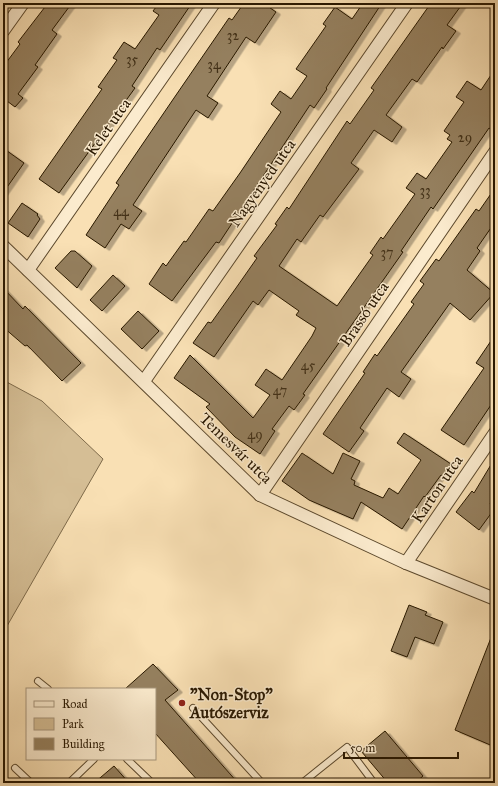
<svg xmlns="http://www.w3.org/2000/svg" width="498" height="786" viewBox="0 0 498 786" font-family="'IM FELL Great Primer',serif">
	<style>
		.green { fill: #d5be95; stroke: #7e6a4a }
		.building { fill: #95805e; stroke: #281700; filter: url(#shadow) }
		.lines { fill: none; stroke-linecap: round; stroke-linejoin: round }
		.lane-casing { stroke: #5c492d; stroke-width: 8 }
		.street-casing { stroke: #5c492d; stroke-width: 14 }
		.lane { stroke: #fbebce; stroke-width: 6 }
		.street { stroke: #fbebce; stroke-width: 12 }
		.poi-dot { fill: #8f2418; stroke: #fbebce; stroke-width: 1.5 }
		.labels { text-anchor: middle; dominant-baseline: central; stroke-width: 3; stroke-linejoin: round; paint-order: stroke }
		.number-label { font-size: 14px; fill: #433118 }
		.street-label { font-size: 16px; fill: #281700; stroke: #fbebce }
		.poi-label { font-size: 16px; font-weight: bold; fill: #281700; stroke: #fbebce; text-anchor: start }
	</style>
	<defs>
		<filter id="shadow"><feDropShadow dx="4.5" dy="2.5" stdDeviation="0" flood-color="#0004"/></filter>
	</defs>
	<rect width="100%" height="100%" fill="#f9e0b4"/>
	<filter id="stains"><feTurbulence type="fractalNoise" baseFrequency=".005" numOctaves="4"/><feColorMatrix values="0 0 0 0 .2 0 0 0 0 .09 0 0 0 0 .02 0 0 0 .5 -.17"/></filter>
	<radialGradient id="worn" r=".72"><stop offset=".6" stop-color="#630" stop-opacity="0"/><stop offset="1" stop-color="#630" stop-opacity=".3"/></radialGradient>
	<path class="green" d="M3 380 42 401 103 459 3 633Z"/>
	<g class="building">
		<path d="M48 3H72L52 30 57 34 35 65 38 67 18 94 23 98 15 107 3 98V67L20 44 18 42Z"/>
		<path d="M159 3H192L160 50 157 48 132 86 135 88 59 193 39 179 102 89 98 87 117 60 113 58 124 42 135 49 159 15 153 11Z"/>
		<path d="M244 3H263L276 12 255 43 246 37 207 96 218 103 208 118 196 110 133 205 142 211 129 229 121 224 105 248 86 235 119 185 116 183 174 98 229 18 232 20Z"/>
		<path d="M363 3H382L326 88 327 89 314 108 310 105 219 243 216 242 172 301 149 284 163 263 166 266 184 241 186 242 209 209 213 211 240 173 281 112 271 104 280 91 291 99 307 76 296 69 326 26 323 24 335 7 352 19Z"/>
		<path d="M431 3H463L447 25 456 31 443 49 442 47 417 82 412 79 386 115 402 127 392 142 374 130 351 163 359 169 323 217 320 215 301 242 297 239 279 266 337 306 373 255 370 253 381 237 383 239 415 194 406 188 417 173 426 179 452 142 447 139 450 135 444 131 464 102 456 97 467 81 481 90 495 69V132L489 128 433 209 431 207 401 251 403 252 303 394 305 395 294 410 289 406 272 429 275 431 260 454 235 437 206 407 210 404 174 378 190 355 253 418 270 395 255 385 266 369 282 380 312 336 316 328 296 315 299 311 269 290 258 305 253 301 214 357 193 343 208 322 211 323 236 288 257 258 254 256 277 225 275 224 287 207 289 209 347 121 350 124 374 90 371 88Z"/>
		<path d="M3 148 24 163 3 193Z"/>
		<path d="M495 188V222L477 248 480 251 467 270 494 293 470 320 450 303 401 372 411 379 399 397 387 388 360 428 364 431 349 452 323 434 365 373 363 372 375 354 377 356 414 304 411 302 424 284 420 281 436 259 439 261 476 209 479 211Z"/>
		<path d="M22 203 38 214 37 215 40 219 28 237 8 223Z"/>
		<path d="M71 251H75L92 266 77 288 55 268Z"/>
		<path d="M113 275 125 286 102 311 90 300Z"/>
		<path d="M3 288 23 309 25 306 81 363 62 381 27 345 25 346 3 327Z"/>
		<path d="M138 311 159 331 142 349 121 329Z"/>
		<path d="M495 335V399L464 445 441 430 484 368 476 363Z"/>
		<path d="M404 433 451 464 443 476 441 475 425 497 424 496 402 529 361 502 353 519 309 500 282 481 302 453 333 474 343 453 360 461 351 479 355 481 354 485 383 498 389 488 398 494 421 460 397 443Z"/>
		<path d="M495 458V496L490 504 495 508 479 530 456 512 472 491 474 493Z"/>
		<path d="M409 605 427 612 425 615 443 622 434 644 415 637 407 657 391 651Z"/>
		<path d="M494 630H495V747L455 730Z"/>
		<path d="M153 664 178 690 165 700 238 783H200L155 733V689H125Z"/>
		<path d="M385 731 423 776 415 783H388L361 751Z"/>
		<path d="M114 766 129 783H94Z"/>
	</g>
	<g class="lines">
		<g class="lane-casing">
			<g id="lane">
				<path d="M38 681 48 689"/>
				<path d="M193 708 262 783"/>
				<path d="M127 759 152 783"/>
				<path d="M15 768 31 783"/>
				<path d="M69 783 94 759"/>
				<path d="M302 783 347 747 374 783"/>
			</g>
		</g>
		<g class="street-casing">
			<g id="street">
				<path d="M3 31 23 3"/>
				<path d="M3 246 260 495 406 563 495 599"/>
				<path d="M28 270 214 3"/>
				<path d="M144 381 407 3"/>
				<path d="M260 495 495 152"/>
				<path d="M406 563 495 433"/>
			</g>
		</g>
		<use href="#lane" class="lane"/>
		<use href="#street" class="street"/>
	</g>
	<circle class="poi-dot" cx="182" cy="703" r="4"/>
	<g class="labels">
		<g class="number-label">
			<text x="233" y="35">32</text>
			<text x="132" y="59">35</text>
			<text x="214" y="64">34</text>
			<text x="465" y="137">29</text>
			<text x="425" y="190">33</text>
			<text x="121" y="211">44</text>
			<text x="387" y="252">37</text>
			<text x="308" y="365">45</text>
			<text x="280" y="390">47</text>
			<text x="255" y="434">49</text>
		</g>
		<g class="street-label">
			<text transform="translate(108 127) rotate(-55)">Kelet utca</text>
			<text transform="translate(262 183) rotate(-55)">Nagyenyed utca</text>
			<text transform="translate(364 314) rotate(-56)">Brassó utca</text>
			<text transform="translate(236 448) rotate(44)">Temesvár utca</text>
			<text transform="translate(437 489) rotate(-56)">Karton utca</text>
		</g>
		<g class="poi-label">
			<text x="190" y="694">"Non-Stop"<tspan x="190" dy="18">Autószerviz</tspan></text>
		</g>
	</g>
	<rect width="498" height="786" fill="none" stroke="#f9e0b4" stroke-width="16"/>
	<rect x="4" y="4" width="490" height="778" fill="none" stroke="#281700" stroke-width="2"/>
	<rect x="8" y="8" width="482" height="770" fill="none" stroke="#281700"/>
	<rect x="26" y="688" width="130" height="72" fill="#fbebce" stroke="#a7967c"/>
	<rect x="34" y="701" width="20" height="6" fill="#fbebce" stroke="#a7967c"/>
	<text x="62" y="708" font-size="12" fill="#281700">Road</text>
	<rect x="34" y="718" width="20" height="12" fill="#d5be95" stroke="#a7967c"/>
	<text x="62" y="728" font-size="12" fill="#281700">Park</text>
	<rect x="34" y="738" width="20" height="12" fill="#95805e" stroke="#a7967c"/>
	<text x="62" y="748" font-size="12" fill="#281700">Building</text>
	<path d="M344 752v6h114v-6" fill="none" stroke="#281700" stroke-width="2"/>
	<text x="350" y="752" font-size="12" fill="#281700" stroke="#fbebce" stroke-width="3" paint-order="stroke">50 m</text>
	<rect width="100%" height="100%" filter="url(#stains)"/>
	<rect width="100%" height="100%" fill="url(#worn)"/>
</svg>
